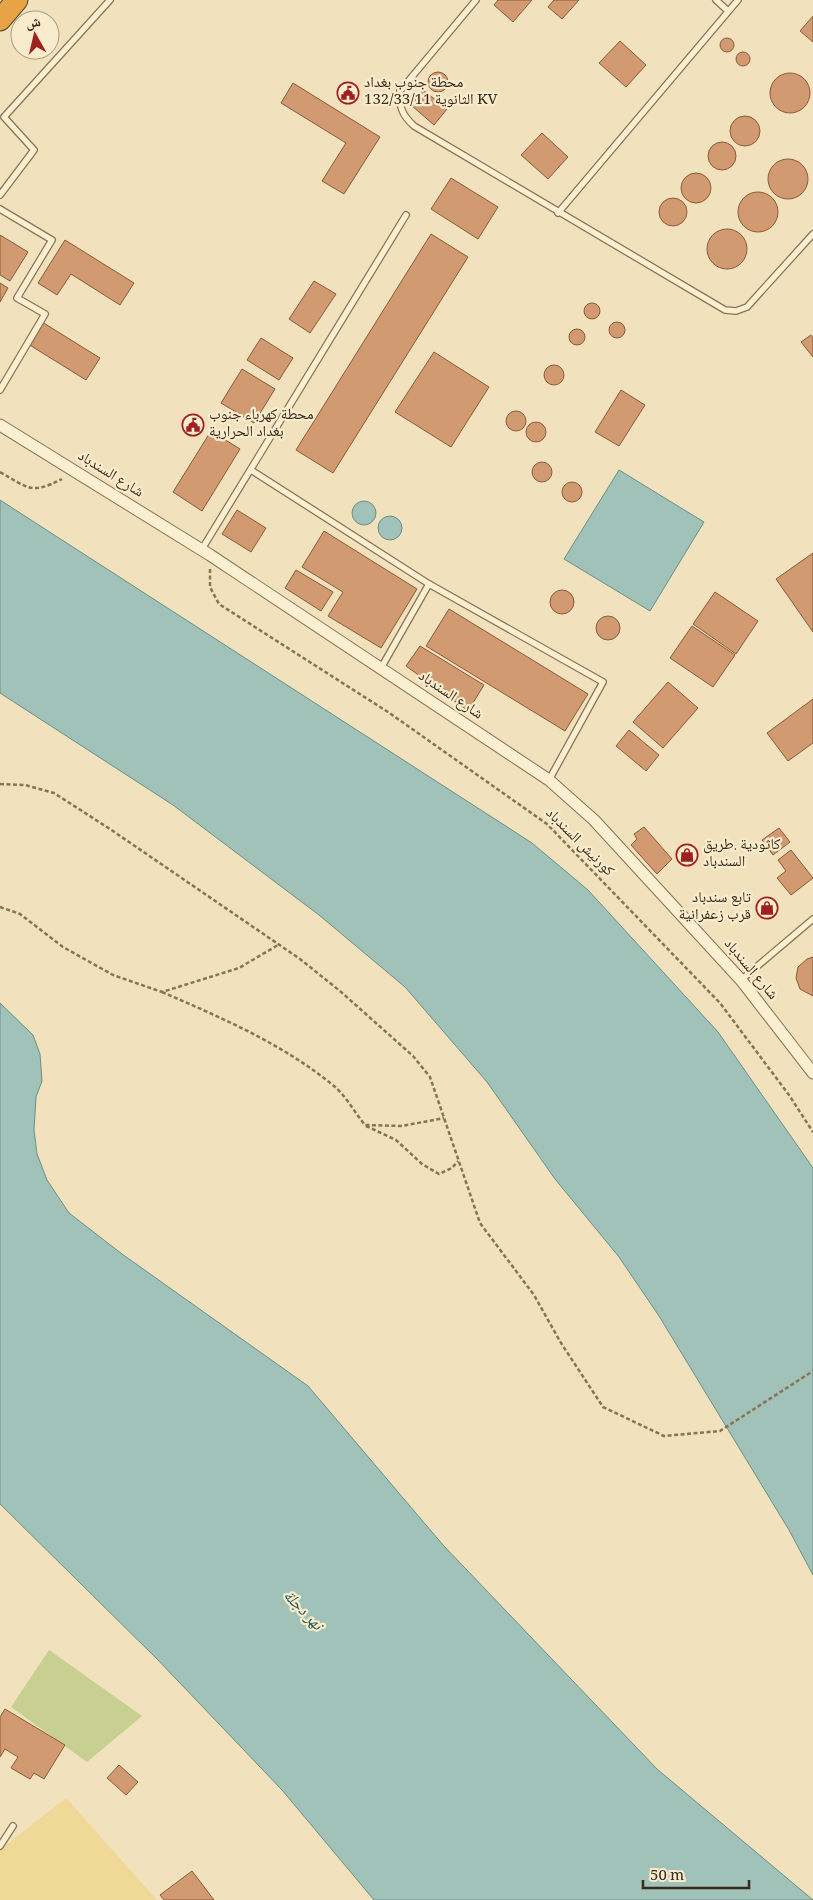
<svg xmlns="http://www.w3.org/2000/svg" width="813" height="1900" viewBox="0 0 813 1900" font-family="Georgia,'Noto Naskh Arabic',serif">
	<style>
		.green { fill: #c7d090 }
		.sand { fill: #f0d997 }
		.water { fill: #a1c2b9; stroke: #689087 }
		.building { fill: #d29a70; stroke: #8b5b39 }
		.lines { fill: none; stroke-linecap: round; stroke-linejoin: round }
		.service-casing { stroke: #8a7255; stroke-width: 8 }
		.minor-casing { stroke: #8a7255; stroke-width: 13 }
		.motorway-casing { stroke: #57402a; stroke-width: 23 }
		.path { stroke: #8a7255; stroke-width: 2.5; stroke-dasharray: 4 2.5; stroke-linecap: butt }
		.service { stroke: #fbefd1; stroke-width: 5.5 }
		.minor { stroke: #fbefd1; stroke-width: 11 }
		.motorway { stroke: #e8a346; stroke-width: 21 }
		.labels { text-anchor: middle; dominant-baseline: central; stroke-width: 4.5; stroke-linejoin: round; paint-order: stroke }
		.poi-label { font-size: 15px; fill: #38291b; stroke: #f8eccd; text-anchor: start }
		.street-label { font-size: 15px; fill: #38291b; stroke: #f8eccd }
		.water-label { font-size: 16px; font-style: italic; fill: #295957; stroke: #f8eccd }
	</style>
	<rect width="100%" height="100%" fill="#f1e2bd"/>
	<path class="green" d="M49 1650 142 1716 87 1762 11 1707Z"/>
	<path class="sand" d="M66 1798 157 1900H0V1840L6 1845Z"/>
	<g class="water">
		<path d="M619 470 704 522 650 611 564 559Z"/>
		<path d="M0 500 532 843 588 890 718 1032 813 1168V1575L789 1530 659 1316 619 1257 555 1179 487 1082 405 987 319 915 173 805 0 693Z"/>
		<circle cx="364" cy="513" r="12"/>
		<circle cx="390" cy="528" r="12"/>
		<path d="M0 1003 33 1035 40 1054 42 1081 36 1097 34 1130 37 1154 47 1180 69 1213 122 1254 308 1386 443 1545 657 1769 813 1900H374L282 1790 157 1659 0 1504Z"/>
	</g>
	<g class="building">
		<path d="M498 0H532L513 22 494 5Z"/>
		<path d="M554 0H579L562 19 548 7Z"/>
		<path d="M813 16V42L800 31Z"/>
		<circle cx="727" cy="45" r="7"/>
		<path d="M620 41 646 65 626 87 599 63Z"/>
		<circle cx="743" cy="59" r="7"/>
		<circle cx="438" cy="82" r="10"/>
		<circle cx="790" cy="93" r="20"/>
		<path d="M293 83 380 137 344 194 322 181 346 143 281 103Z"/>
		<path d="M423 90 447 109 434 125 411 105Z"/>
		<circle cx="745" cy="131" r="15"/>
		<path d="M542 133 568 157 548 179 521 155Z"/>
		<circle cx="722" cy="156" r="14"/>
		<circle cx="788" cy="179" r="20"/>
		<circle cx="696" cy="188" r="15"/>
		<path d="M451 178 498 207 478 239 431 209Z"/>
		<circle cx="758" cy="212" r="20"/>
		<circle cx="673" cy="212" r="14"/>
		<circle cx="727" cy="249" r="20"/>
		<path d="M431 234 468 257 333 473 296 450Z"/>
		<path d="M0 235 28 252 10 281 0 275Z"/>
		<path d="M65 240 134 283 120 305 71 274 57 295 38 283Z"/>
		<path d="M314 281 336 294 310 333 289 319Z"/>
		<path d="M0 283 8 288 0 302Z"/>
		<circle cx="592" cy="311" r="8"/>
		<circle cx="617" cy="330" r="8"/>
		<path d="M42 322 100 358 86 380 28 344Z"/>
		<circle cx="577" cy="337" r="8"/>
		<path d="M811 335 813 338V357L801 342Z"/>
		<path d="M261 338 293 358 279 380 247 360Z"/>
		<path d="M434 352 489 387 451 447 395 412Z"/>
		<circle cx="554" cy="375" r="10"/>
		<path d="M242 369 275 389 254 423 221 403Z"/>
		<path d="M621 390 645 405 619 446 595 432Z"/>
		<circle cx="516" cy="421" r="10"/>
		<circle cx="536" cy="432" r="10"/>
		<path d="M211 431 240 449 202 511 173 492Z"/>
		<circle cx="542" cy="472" r="10"/>
		<circle cx="572" cy="492" r="10"/>
		<path d="M237 510 266 528 251 552 222 534Z"/>
		<path d="M324 531 417 589 381 648 328 616 343 592 302 567Z"/>
		<path d="M813 553V632L776 579Z"/>
		<path d="M296 570 333 592 321 611 285 588Z"/>
		<circle cx="562" cy="602" r="12"/>
		<path d="M715 592 758 621 736 654 693 624Z"/>
		<path d="M449 609 588 694 565 731 426 646Z"/>
		<circle cx="608" cy="628" r="12"/>
		<path d="M692 626 735 655 713 687 670 658Z"/>
		<path d="M420 646 484 685 468 711 406 666Z"/>
		<path d="M668 682 698 708 663 748 633 722Z"/>
		<path d="M813 699V743L788 761 767 733Z"/>
		<path d="M629 730 659 755 646 771 616 746Z"/>
		<path d="M644 827 672 859 657 874 631 845 637 839 634 834Z"/>
		<path d="M779 828 790 842 773 855 762 840Z"/>
		<path d="M791 850 813 878 791 895 777 878 786 871 778 860Z"/>
		<path d="M813 957V996L800 989 796 978 798 967 807 959Z"/>
		<path d="M5 1709 65 1745 44 1779 34 1773 30 1779 11 1768 18 1757 5 1749 0 1757V1717Z"/>
		<path d="M119 1765 138 1782 126 1795 107 1778Z"/>
		<path d="M192 1871 214 1900H164L160 1895Z"/>
	</g>
	<g class="lines">
		<g class="service-casing">
			<g id="service">
				<path d="M476 0 400 91C399 107 402 115 414 126L725 310 736 311 747 307 813 234"/>
				<path d="M716 0 728 11"/>
				<path d="M0 195 34 150 4 117 110 0"/>
				<path d="M0 209 52 240 17 298 45 314 0 390"/>
				<path d="M558 213 738 0"/>
				<path d="M251 470 429 584 603 682 549 780"/>
				<path d="M202 549 406 215"/>
				<path d="M381 668 429 584"/>
				<path d="M741 980 813 919"/>
				<path d="M0 1846 13 1826"/>
			</g>
		</g>
		<g class="minor-casing">
			<path id="minor" d="M0 425 210 555 549 780 594 820 741 980 813 1073"/>
		</g>
		<g class="motorway-casing">
			<path id="motorway" d="M0 20 17 0"/>
		</g>
		<g class="path">
			<path d="M0 472C28 488 31 495 62 479"/>
			<path d="M210 569V587L219 604 388 712 547 824 720 1003 789 1095 813 1132"/>
			<path d="M0 784 25 785 54 793 110 829 300 959 340 991 413 1056 430 1077 480 1223 534 1295 561 1343 603 1407 664 1436 720 1431 813 1371"/>
			<path d="M0 907 20 914 63 947 113 975 162 992 239 968 278 945"/>
			<path d="M162 992C222 1018 283 1044 334 1086 346 1096 355 1113 365 1125L402 1126 444 1118"/>
			<path d="M366 1126 396 1140 422 1164 439 1174 452 1168 458 1161"/>
		</g>
		<use href="#service" class="service"/>
		<use href="#minor" class="minor"/>
		<use href="#motorway" class="motorway"/>
	</g>
	<defs>
		<g id="civic-ring" transform="scale(1.125)"><circle r="9.5" fill="#f8eccd" stroke="#9e2120" stroke-width="1.5"/><path d="M-.6-6.5H3V-4.5H.6V-3L4-1V1h2V6H-6V1h2V-1L-.6-3ZM-1.2 2.5V6h2.4V2.5Z" fill="#9e2120"/></g>
		<g id="shop-ring" transform="scale(1.125)"><circle r="9.5" fill="#f8eccd" stroke="#9e2120" stroke-width="1.5"/><path d="M-5-2.5h2.3a2.7 3.5 0 0 1 5.4 0H5L5.5 6h-11ZM-1.5-2.5h3a1.5 2.3 0 0 0-3 0Z" fill="#9e2120"/></g>
	</defs>
	<g fill-rule="evenodd">
		<use href="#civic-ring" x="348" y="93"/>
		<use href="#civic-ring" x="193" y="425"/>
		<use href="#shop-ring" x="687" y="855"/>
		<use href="#shop-ring" x="767" y="908"/>
	</g>
	<g class="labels">
		<g class="poi-label">
			<text x="364" y="84">محطة جنوب بغداد<tspan x="364" dy="17">الثانوية 132/33/11 KV</tspan></text>
			<text x="209" y="416">محطة كهرباء جنوب<tspan x="209" dy="17">بغداد الحرارية</tspan></text>
			<text x="703" y="846">كاثودية .طريق<tspan x="703" dy="17">السندباد</tspan></text>
			<text x="751" y="899" text-anchor="end">تابع سندباد<tspan x="751" dy="17">قرب زعفرانية</tspan></text>
		</g>
		<g class="street-label">
			<text transform="translate(110 475) rotate(32)">شارع السندباد</text>
			<text transform="translate(450 696) rotate(34)">شارع السندباد</text>
			<text transform="translate(579 843) rotate(45)">كورنيش السندباد</text>
			<text transform="translate(750 970) rotate(50)">شارع السندباد</text>
		</g>
		<g class="water-label">
			<text transform="translate(302 1611) rotate(46)">نهر دجلة</text>
		</g>
	</g>
	<g transform="translate(35 35) rotate(352)"><circle r="24" fill="#f8eccd" stroke="#ab9e86"/>
	<path d="M0-4L9 19L0 12L-9 19Z" fill="#9e2120"/>
	<text y="-8" font-size="14" font-weight="bold" text-anchor="middle" fill="#38291b">ش</text>
	</g>
	<path d="M643 1880v8h106v-8" fill="none" stroke="#38291b" stroke-width="2.5"/>
	<text x="650" y="1880" font-size="15" fill="#38291b" stroke="#f8eccd" stroke-width="4" paint-order="stroke">50 m</text>
</svg>
